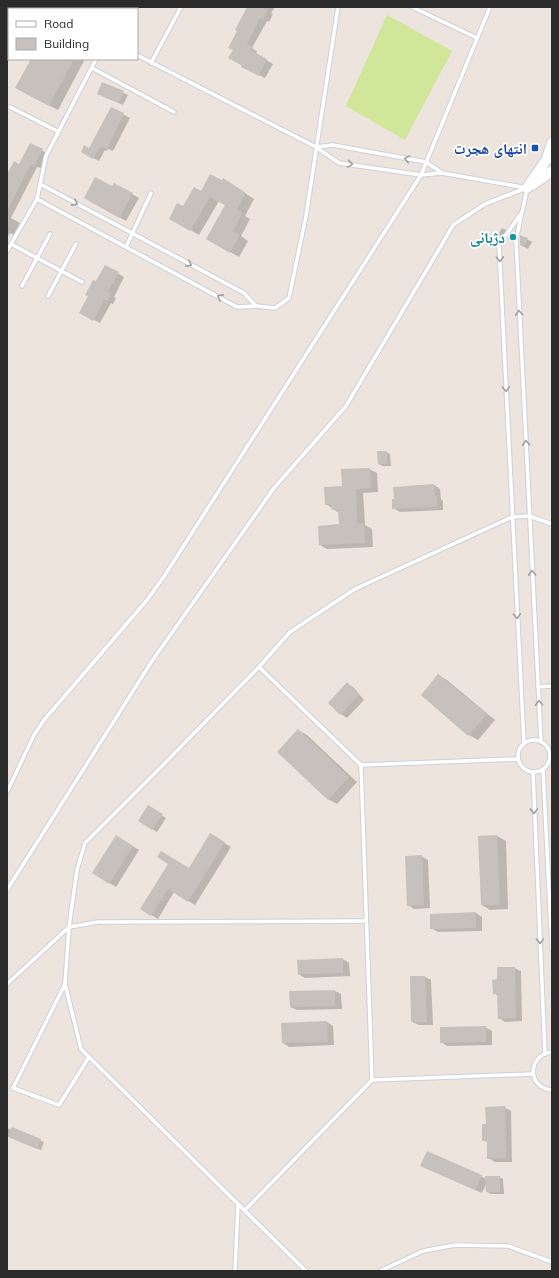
<svg xmlns="http://www.w3.org/2000/svg" width="559" height="1278" viewBox="0 0 559 1278" font-family="Mulish,'Noto Naskh Arabic',sans-serif">
	<style>
		.pitch { fill: #d0e799 }
		.shadow { fill: #0003 }
		.building { fill: #c7c1bd }
		.lines { fill: none; stroke-linecap: round; stroke-linejoin: round }
		.lane-casing { stroke: #ccd1dc; stroke-width: 5.5 }
		.secondary-casing { stroke: #ccd1dc; stroke-width: 12 }
		.lane { stroke: #fff; stroke-width: 3.5 }
		.secondary { stroke: #fff; stroke-width: 10 }
		.oneway { stroke: #a0a0a0 }
		.transit-dot { fill: #1a4fb4; stroke: #fff; stroke-width: 1.5 }
		.culture-dot { fill: #0f9aa8; stroke: #fff; stroke-width: 1.5 }
		.labels { text-anchor: middle; dominant-baseline: central; stroke-width: 3.5; stroke-linejoin: round; paint-order: stroke }
		.transit-label { font-size: 15px; font-weight: bold; fill: #164399; stroke: #fff; text-anchor: end }
		.culture-label { font-size: 15px; font-weight: bold; fill: #0d838f; stroke: #fff; text-anchor: end }
	</style>
	<rect width="100%" height="100%" fill="#ece4dd"/>
	<path class="pitch" d="M387 15 452 51 405 140 346 106Z"/>
	<g class="shadow">
		<path d="M248 7H275L271 13 273 14 269 22 267 21 252 48 257 51 256 54 273 64 265 78 248 70 234 50Z"/>
		<path d="M32 59H85L58 110 25 93Z"/>
		<path d="M103 83 128 95 123 105 102 96Z"/>
		<path d="M111 108 130 118 113 151 108 149 107 151 105 150 99 161 82 152 90 149Z"/>
		<path d="M31 144 48 154 41 168 37 167 11 218 20 223 14 235 10 233 7 238V176L20 165Z"/>
		<path d="M114 184 139 198 126 221 85 198 112 188Z"/>
		<path d="M232 185 254 199 245 216 250 219 241 236 248 241 239 257 207 239 226 205 219 201 199 235 170 218 201 192Z"/>
		<path d="M502 228 510 232 505 239 498 235Z"/>
		<path d="M513 233 518 236 517 244 508 239Z"/>
		<path d="M521 236 532 242 528 249 521 245Z"/>
		<path d="M105 266 124 277 114 297 116 298 113 304 111 303 100 323 80 312Z"/>
		<path d="M386 452 390 454 391 466H383L378 464Z"/>
		<path d="M369 469 377 473 378 492 363 493 365 525 372 529 373 547 327 549 320 545 340 525 339 513 326 504 343 487Z"/>
		<path d="M434 485 440 489 441 499 443 501V510L400 512 393 508Z"/>
		<path d="M438 675 447 680 495 720 478 740 469 735 423 695Z"/>
		<path d="M347 684 353 687 364 700 347 718 341 714 329 703Z"/>
		<path d="M299 731 307 735 357 782 337 804 328 799Z"/>
		<path d="M149 807 166 818 157 832 139 821Z"/>
		<path d="M211 835 231 847 195 905 174 892 158 919 141 909 169 864 189 870Z"/>
		<path d="M497 836 506 841 508 909 490 910 482 905Z"/>
		<path d="M123 840 139 850 116 887 93 873Z"/>
		<path d="M421 856 428 860 430 908 414 909 408 905Z"/>
		<path d="M476 913 482 917V931L438 932 431 928Z"/>
		<path d="M343 959 349 963 350 976 305 978 298 974Z"/>
		<path d="M514 968 521 971 522 1021 505 1022 499 1018 498 996 494 993 498 980Z"/>
		<path d="M425 977 431 980 433 1025H419L412 1022Z"/>
		<path d="M335 991 341 994 342 1009 297 1010 290 1007Z"/>
		<path d="M327 1022 333 1026 334 1045 289 1047 283 1043Z"/>
		<path d="M485 1027 492 1031V1045L447 1046 441 1042Z"/>
		<path d="M504 1107 511 1111 512 1162H495L488 1158V1143L483 1140 487 1125Z"/>
		<path d="M7 1128 44 1142 41 1150 7 1136Z"/>
		<path d="M428 1169 481 1176 486 1179 499 1177 503 1179 504 1194H491L487 1192V1182L482 1193Z"/>
	</g>
	<g class="building">
		<path d="M247 7H262L268 10 263 20 260 18 247 44 252 47 250 50 267 59 259 76 241 67V65L228 58 233 50 228 48 237 31 235 30Z"/>
		<path d="M31 59H74L49 106 15 88Z"/>
		<path d="M102 82 124 91 119 103 97 94Z"/>
		<path d="M111 107 124 113 107 149 102 146 101 148H99L93 159 81 152 84 145 89 148Z"/>
		<path d="M30 143 43 149 34 166 31 164 7 211V174L14 161 19 164Z"/>
		<path d="M210 174 222 180 223 178 246 193 237 210 242 213 233 231 240 235 230 253 206 239 225 205 210 197 190 231 169 219 177 203 183 206 194 187 201 191Z"/>
		<path d="M95 177 112 186 114 183 133 193 119 218 84 198Z"/>
		<path d="M520 235 528 238 524 247 520 245Z"/>
		<path d="M105 265 119 272 108 292 111 294 107 301 104 300 93 321 79 313 88 296 85 295 93 280 96 281Z"/>
		<path d="M377 451H387V464H378Z"/>
		<path d="M370 468 371 488 356 489 357 523 364 524 365 543 319 545 318 526 339 524 338 510H332L331 504 325 505 324 487 342 486 341 469Z"/>
		<path d="M434 484 435 496H437V507L392 509V499H394L393 487Z"/>
		<path d="M438 674 487 714 468 736 421 695Z"/>
		<path d="M347 682 359 695 340 715 328 703Z"/>
		<path d="M298 729 349 777 328 800 277 752Z"/>
		<path d="M148 805 163 814 152 830 138 821Z"/>
		<path d="M210 833 225 842 188 902 168 889 151 916 140 909 168 864 157 857 161 851 189 868Z"/>
		<path d="M116 835 133 846 109 884 92 873Z"/>
		<path d="M497 835 500 905H481L478 836Z"/>
		<path d="M422 855 424 905 407 906 405 856Z"/>
		<path d="M476 912V928L430 929V914Z"/>
		<path d="M343 958V973L298 974 297 960Z"/>
		<path d="M497 967H515L516 1018 498 1019 497 994H493L492 980 497 979Z"/>
		<path d="M410 976H425L427 1022H411Z"/>
		<path d="M335 990V1006L290 1007 289 991Z"/>
		<path d="M327 1021 328 1042 282 1043 281 1023Z"/>
		<path d="M486 1026V1042L440 1043V1027Z"/>
		<path d="M505 1106 506 1158 487 1159V1141H482V1124H486L485 1107Z"/>
		<path d="M12 1127 41 1139 37 1149 8 1137Z"/>
		<path d="M427 1151 482 1175 475 1190 420 1166Z"/>
		<path d="M485 1176H500V1192H486Z"/>
	</g>
	<g class="lines">
		<g class="lane-casing">
			<g id="lane">
				<path d="M43 7 47 9"/>
				<path d="M412 7 477 38"/>
				<path d="M121 9 122 7"/>
				<path d="M137 55 316 147 339 163 421 175 442 173 527 188"/>
				<path d="M151 63 181 7"/>
				<path d="M92 68 174 112"/>
				<path d="M10 107 59 132"/>
				<path d="M316 147 333 145 426 162 442 173"/>
				<path d="M40 184 244 293 256 306"/>
				<path d="M527 189 516 240 541 742"/>
				<path d="M37 199 237 307 256 306 275 308 289 298 306 216 338 7"/>
				<path d="M520 215 499 245 524 744"/>
				<path d="M11 244 82 282"/>
				<path d="M126 247 151 193"/>
				<path d="M7 251 37 199 46 156 96 59"/>
				<path d="M22 286 50 234"/>
				<path d="M48 296 76 244"/>
				<path d="M259 667 160 768 85 843 77 870 69 927 98 922 366 921"/>
				<path d="M538 687 552 686"/>
				<circle cx="534" cy="756" r="16"/>
				<path d="M518 759 361 765 372 1080 533 1074"/>
				<path d="M361 765 259 667 290 632 355 589 512 517 529 516 552 524"/>
				<path d="M543 770 552 949"/>
				<path d="M533 772 545 1054"/>
				<path d="M7 792 34 735 44 720 147 600 165 575 421 175 490 7"/>
				<path d="M7 890 152 661 274 488 346 406 441 246 453 225 485 204 526 188"/>
				<path d="M69 927 65 984 81 1049 306 1271"/>
				<path d="M7 984 69 927"/>
				<path d="M65 984 13 1088 59 1105 89 1057"/>
				<path d="M552 1052C527 1055 527 1088 552 1090"/>
				<path d="M245 1210 372 1080"/>
				<path d="M235 1271 238 1204"/>
				<path d="M380 1271 423 1251 455 1245 508 1246 552 1262"/>
			</g>
		</g>
		<g class="secondary-casing">
			<g id="secondary">
				<path d="M532 185 552 171"/>
				<path d="M527 188 547 159 552 143"/>
			</g>
		</g>
		<use href="#lane" class="lane"/>
		<use href="#secondary" class="secondary"/>
	</g>
	<defs><path id="oneway-chevron" d="M-2-3.5L2.5 0L-2 3.5" fill="none" stroke-width="1.6" stroke-linecap="round" stroke-linejoin="round"/></defs>
	<g class="oneway">
		<use href="#oneway-chevron" transform="translate(407 159) rotate(-169)"/>
		<use href="#oneway-chevron" transform="translate(350 164) rotate(9)"/>
		<use href="#oneway-chevron" transform="translate(75 203) rotate(28)"/>
		<use href="#oneway-chevron" transform="translate(500 259) rotate(87)"/>
		<use href="#oneway-chevron" transform="translate(189 264) rotate(28)"/>
		<use href="#oneway-chevron" transform="translate(220 297) rotate(-152)"/>
		<use href="#oneway-chevron" transform="translate(519 313) rotate(-93)"/>
		<use href="#oneway-chevron" transform="translate(506 389) rotate(87)"/>
		<use href="#oneway-chevron" transform="translate(526 443) rotate(-93)"/>
		<use href="#oneway-chevron" transform="translate(532 573) rotate(-93)"/>
		<use href="#oneway-chevron" transform="translate(517 616) rotate(87)"/>
		<use href="#oneway-chevron" transform="translate(539 703) rotate(-93)"/>
		<use href="#oneway-chevron" transform="translate(534 811) rotate(88)"/>
		<use href="#oneway-chevron" transform="translate(540 941) rotate(88)"/>
	</g>
	<rect class="transit-dot" x="531" y="144" width="8" height="8" rx="2"/>
	<circle class="culture-dot" cx="513" cy="237" r="4"/>
	<g class="labels">
		<g class="transit-label">
			<text x="527" y="148">انتهای هجرت</text>
		</g>
		<g class="culture-label">
			<text x="505" y="237">دژبانی</text>
		</g>
	</g>
	<rect width="559" height="1278" fill="none" stroke="#2b2b2b" stroke-width="16"/>
	<rect x="8" y="8" width="130" height="52" fill="#ffffff" stroke="#aaaaaa"/>
	<rect x="16" y="21" width="20" height="6" fill="#ffffff" stroke="#aaaaaa"/>
	<text x="44" y="28" font-size="12" fill="#2b2b2b">Road</text>
	<rect x="16" y="38" width="20" height="12" fill="#c7c1bd" stroke="#aaaaaa"/>
	<text x="44" y="48" font-size="12" fill="#2b2b2b">Building</text>
</svg>
